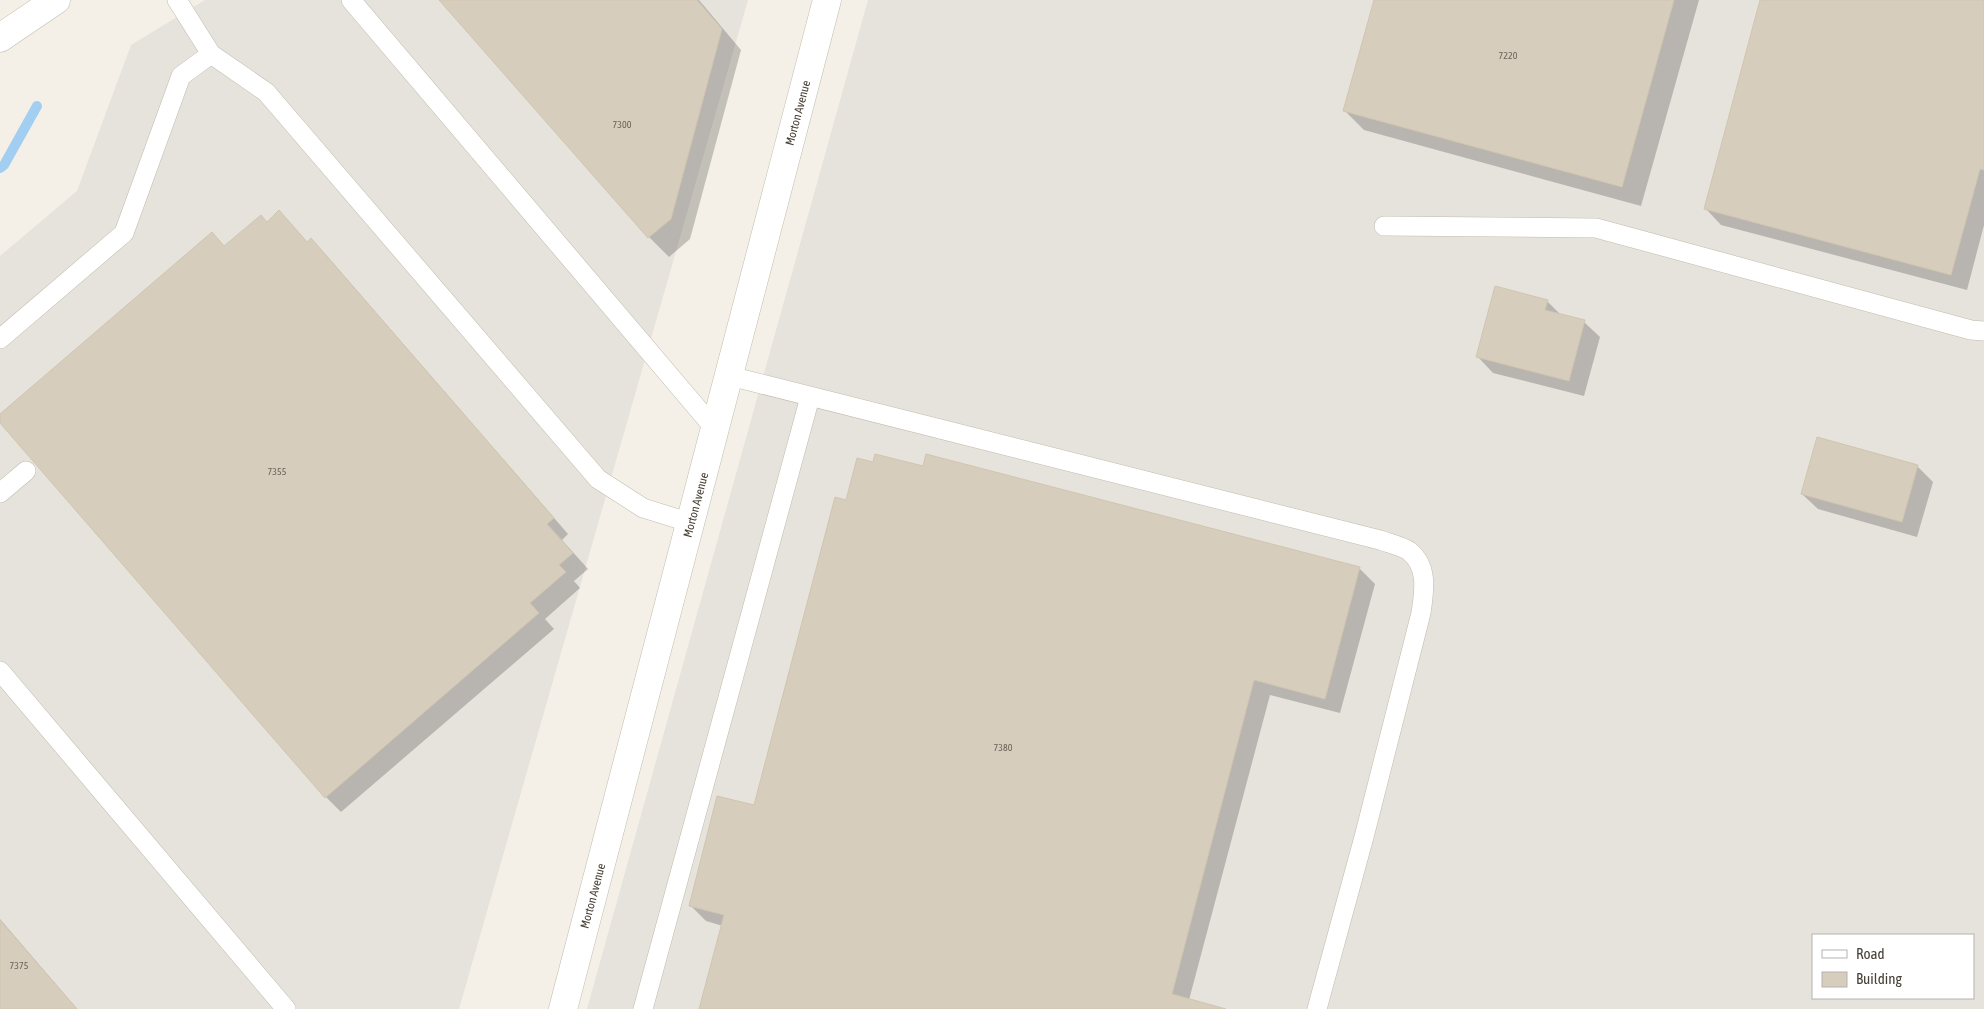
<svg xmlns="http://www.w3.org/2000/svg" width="1984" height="1009" viewBox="0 0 1984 1009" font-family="'Asap Condensed',sans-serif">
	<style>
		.industrial { fill: #e6e2dc; fill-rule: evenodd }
		.shadow { fill: #0003 }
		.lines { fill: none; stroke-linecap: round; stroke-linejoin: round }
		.stream { stroke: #a2cef1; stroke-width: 10 }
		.building { fill: #d6cdbc; stroke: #d0c5af }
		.service-casing { stroke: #c2bcac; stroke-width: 20 }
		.minor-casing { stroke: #c2bcac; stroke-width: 29 }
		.tertiary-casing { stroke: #c2bcac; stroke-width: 29 }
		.service { stroke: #fff; stroke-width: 19 }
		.minor { stroke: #fff; stroke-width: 28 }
		.tertiary { stroke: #fff; stroke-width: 28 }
		.labels { text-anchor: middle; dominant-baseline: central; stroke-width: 4.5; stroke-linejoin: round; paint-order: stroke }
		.number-label { font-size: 10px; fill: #6b6458 }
		.street-label { font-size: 12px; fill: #474136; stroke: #fff }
	</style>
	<rect width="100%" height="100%" fill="#f4f0e7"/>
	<g class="industrial">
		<path d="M205 0H748L459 1009H0V256L77 191 131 45Z"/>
		<path d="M868 0H1984V1009H587ZM1813 935H1973V998H1813Z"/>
	</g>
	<g class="shadow">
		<path d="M441 0H699L741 50 690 239 669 257 649 237Z"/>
		<path d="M1375 0H1699L1641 206 1364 130 1344 110Z"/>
		<path d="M1762 0H1984V225L1967 290 1721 225 1706 209Z"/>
		<path d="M279 212 308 243 311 240 326 255 568 534 562 540 588 569 574 581 580 588 545 619 554 629 341 812 326 797 0 421V415L225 247 267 223Z"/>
		<path d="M1547 301 1562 316 1584 322 1600 337 1584 396 1493 373 1478 357Z"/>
		<path d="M1917 466 1933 482 1917 537 1818 509 1802 494Z"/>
		<path d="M847 501 1359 568 1375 584 1340 713 1270 695 1189 1000 1225 1009H701L723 926 706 921 690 905 755 807Z"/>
		<path d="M0 919 77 1009H0Z"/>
	</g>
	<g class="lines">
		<path class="stream" d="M0 168 4 165 37 106"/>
	</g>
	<g class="building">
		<path d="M439 0H697L722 29 671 219 648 238Z"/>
		<path d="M1374 0H1674L1622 187 1343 111Z"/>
		<path d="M1760 0H1984V170L1980 169 1951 275 1704 209Z"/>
		<path d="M279 210 307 242 311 238 554 518 547 524 573 553 559 565 566 572 530 603 539 613 325 798 0 423V414L212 232 224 246 261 215 267 222Z"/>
		<path d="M1495 286 1548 300 1545 310 1585 320 1569 381 1476 357Z"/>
		<path d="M1817 437 1918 465 1902 522 1801 494Z"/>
		<path d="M875 454 923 466 926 454 1360 567 1325 699 1254 680 1172 994 1226 1009H699L724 915 689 906 717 796 754 805 835 497 846 500 857 458 873 462Z"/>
		<path d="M0 920 77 1009H0Z"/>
	</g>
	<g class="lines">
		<g class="service-casing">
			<g id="service">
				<path d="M177 0 211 54 266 92 598 479 643 508 691 523"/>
				<path d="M351 0 715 429"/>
				<path d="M1384 226 1596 228 1971 330 1984 331"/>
				<path d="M0 339 124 233 181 76 211 54"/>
				<path d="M730 376 1380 540C1388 543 1402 546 1409 551 1429 567 1424 592 1421 613L1364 837 1317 1009"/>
				<path d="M0 493 26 471"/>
				<path d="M0 671 286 1009"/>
				<path d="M643 1009 810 397"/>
			</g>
		</g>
		<g class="minor-casing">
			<path id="minor" d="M563 1009 827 0"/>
		</g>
		<g class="tertiary-casing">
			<path id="tertiary" d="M0 38 56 0"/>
		</g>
		<use href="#service" class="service"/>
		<use href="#minor" class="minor"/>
		<use href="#tertiary" class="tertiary"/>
	</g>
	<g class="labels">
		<g class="number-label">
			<text x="1508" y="55">7220</text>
			<text x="622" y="124">7300</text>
			<text x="277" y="471">7355</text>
			<text x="1003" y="747">7380</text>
			<text x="19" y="965">7375</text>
		</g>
		<g class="street-label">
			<text transform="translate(798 113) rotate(-75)">Morton Avenue</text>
			<text transform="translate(696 505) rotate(-75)">Morton Avenue</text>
			<text transform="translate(593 896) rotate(-75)">Morton Avenue</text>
		</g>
	</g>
	<rect x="1812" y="934" width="162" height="65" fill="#ffffff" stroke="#b5b3af"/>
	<rect x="1822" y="950" width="25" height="8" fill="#ffffff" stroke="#b5b3af"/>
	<text x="1856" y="959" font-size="15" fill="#474136">Road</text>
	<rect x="1822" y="972" width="25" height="15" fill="#d6cdbc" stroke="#b5b3af"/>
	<text x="1856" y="984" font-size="15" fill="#474136">Building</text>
</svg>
